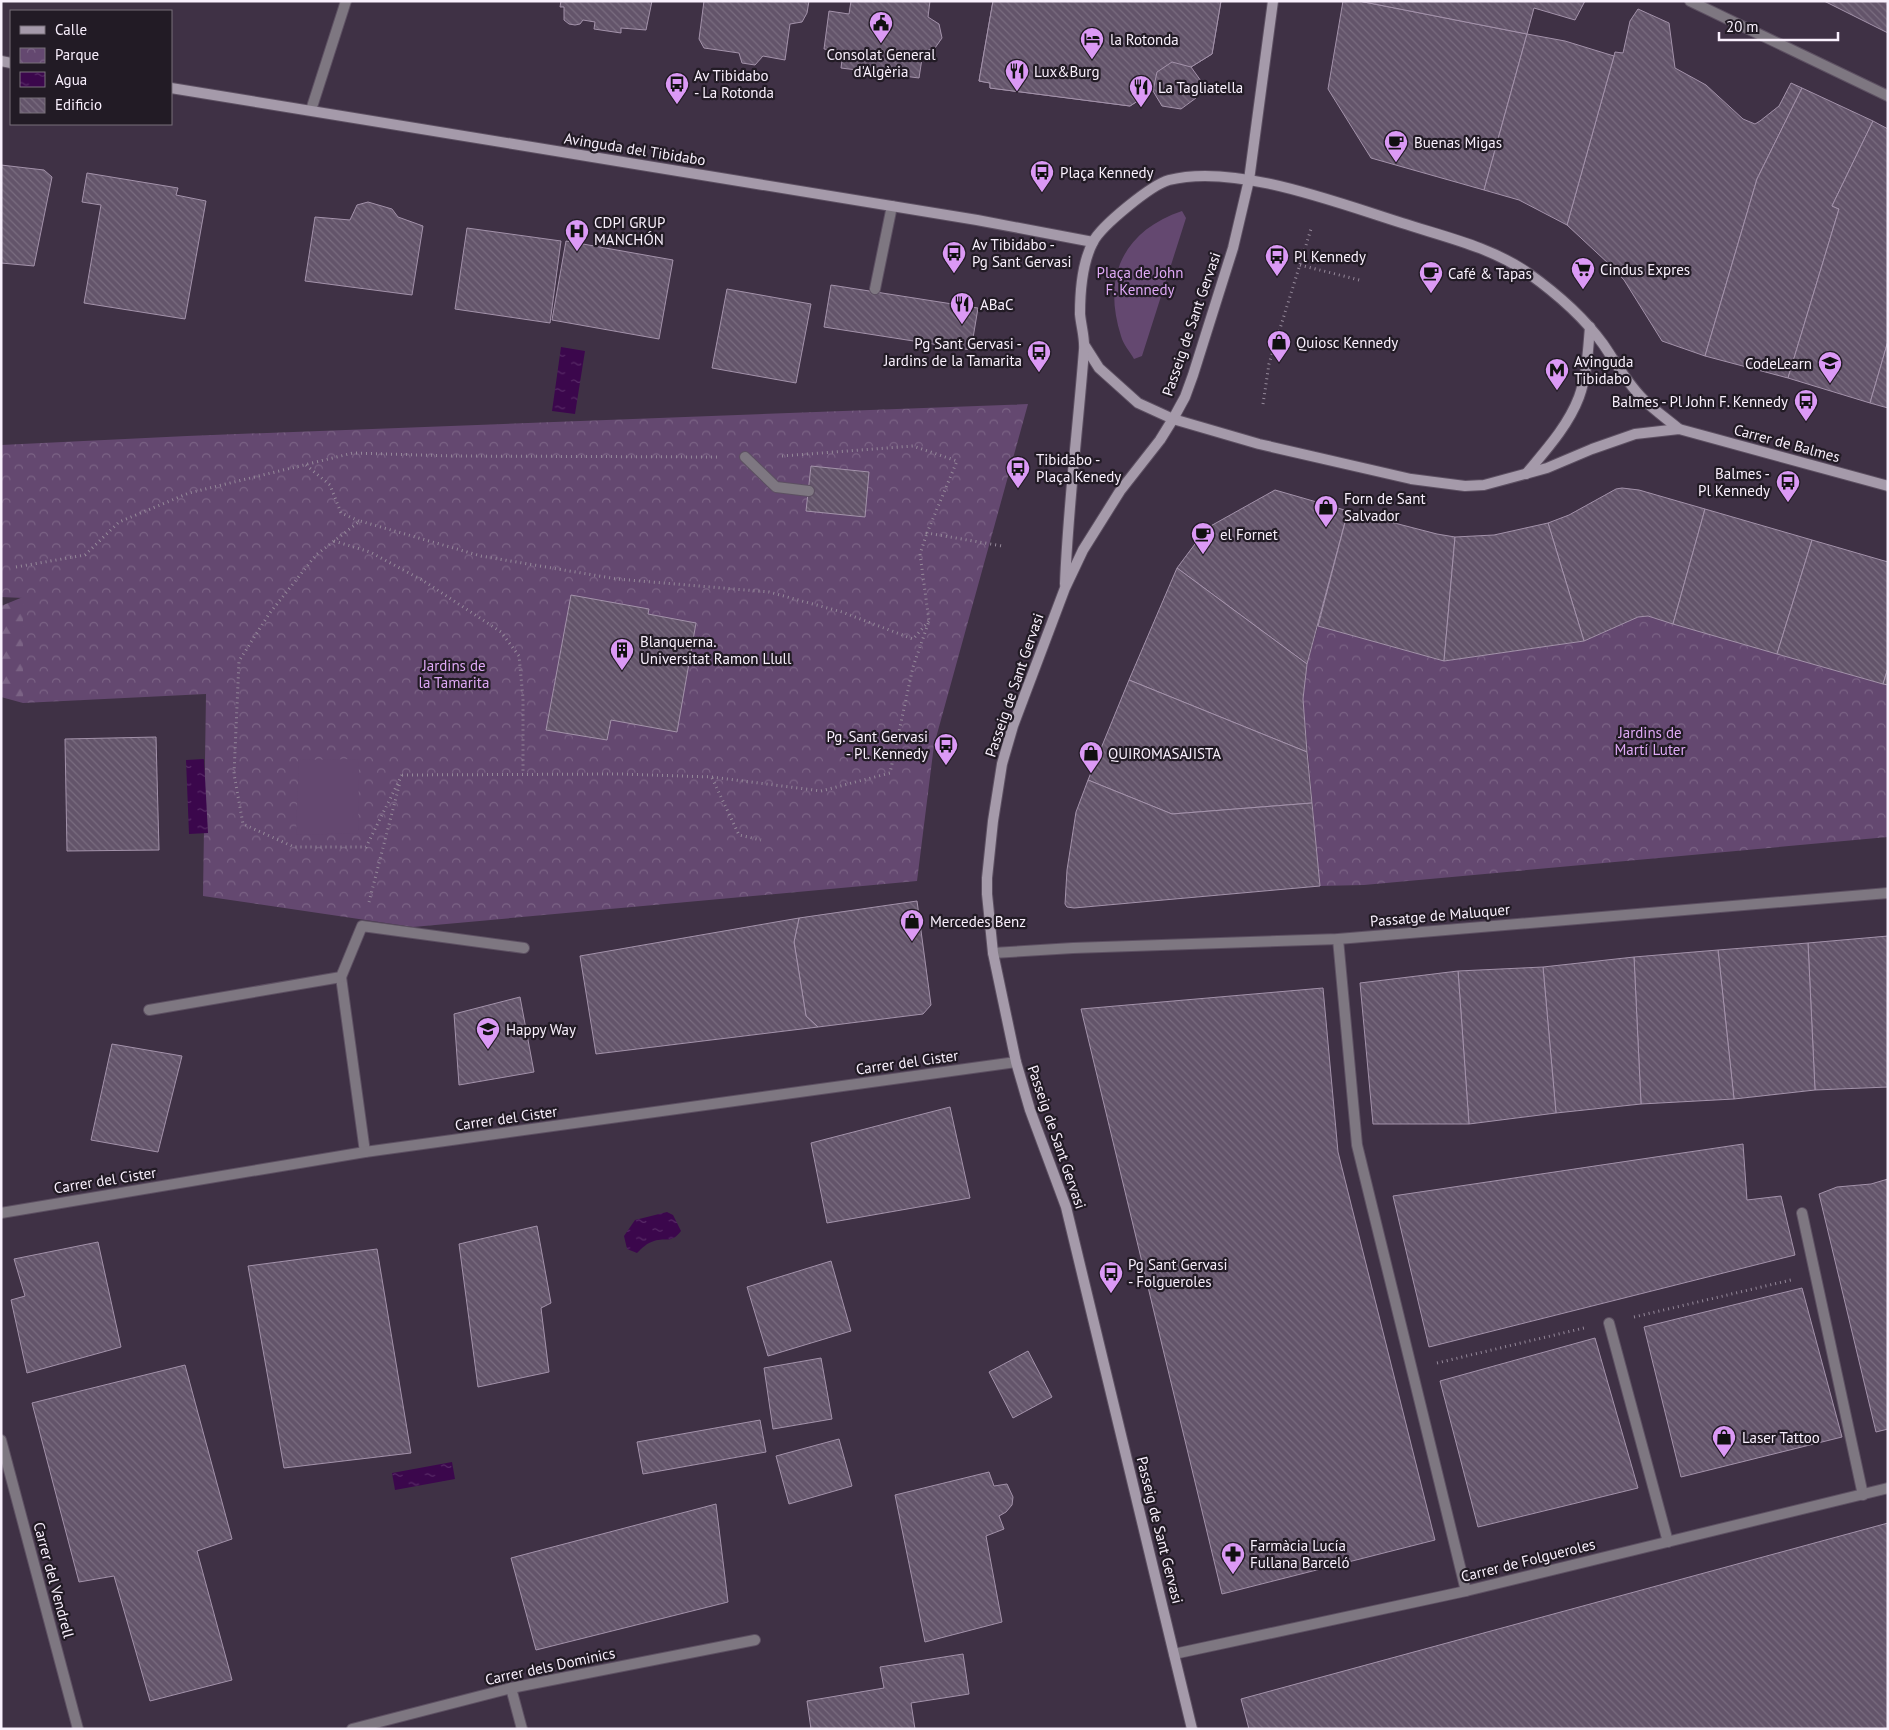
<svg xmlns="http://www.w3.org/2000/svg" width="1889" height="1730" viewBox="0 0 1889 1730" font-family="'PT Sans',sans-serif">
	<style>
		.forest { fill: url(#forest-firs) }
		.park { fill: url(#park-crowns) }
		.garden { fill: #644870 }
		.water { fill: url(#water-ripples) }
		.building { fill: url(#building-back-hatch); stroke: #a392aa }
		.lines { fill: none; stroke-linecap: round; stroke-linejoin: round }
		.lane-casing { stroke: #5d5062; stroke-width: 12 }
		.street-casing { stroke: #5d5062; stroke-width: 12 }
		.secondary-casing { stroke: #5d5062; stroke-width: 12 }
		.path { stroke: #95899a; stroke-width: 3; stroke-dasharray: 1 4; stroke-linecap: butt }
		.lane { stroke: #7e7781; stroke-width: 10 }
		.street { stroke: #7e7781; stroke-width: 10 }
		.secondary { stroke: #a59aaa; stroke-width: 10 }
		.labels { text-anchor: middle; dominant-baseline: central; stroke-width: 4.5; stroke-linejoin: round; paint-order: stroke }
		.poi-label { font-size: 15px; fill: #f9f0fd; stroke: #221b25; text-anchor: start }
		.street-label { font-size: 15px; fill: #f9f0fd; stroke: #221b25 }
		.park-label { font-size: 15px; fill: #dfa9f6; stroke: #221b25 }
	</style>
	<defs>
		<pattern id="forest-firs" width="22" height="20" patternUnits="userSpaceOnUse" patternTransform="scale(1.25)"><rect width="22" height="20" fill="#644870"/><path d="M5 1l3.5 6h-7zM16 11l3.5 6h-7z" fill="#7b6385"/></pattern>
		<pattern id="park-crowns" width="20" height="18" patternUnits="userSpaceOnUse" patternTransform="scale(1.25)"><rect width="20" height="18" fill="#644870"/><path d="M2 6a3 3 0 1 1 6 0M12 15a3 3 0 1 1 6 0" fill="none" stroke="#7b6385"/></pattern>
		<pattern id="water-ripples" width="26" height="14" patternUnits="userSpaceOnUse" patternTransform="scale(1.25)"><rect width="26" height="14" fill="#3b074c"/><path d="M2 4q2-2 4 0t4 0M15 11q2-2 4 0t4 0" fill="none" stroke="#582b67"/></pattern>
		<pattern id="building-back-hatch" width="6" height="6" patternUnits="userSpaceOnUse" patternTransform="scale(1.25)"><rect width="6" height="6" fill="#63546a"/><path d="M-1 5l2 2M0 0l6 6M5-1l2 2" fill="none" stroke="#7a6d80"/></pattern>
	</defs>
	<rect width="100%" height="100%" fill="#3f3145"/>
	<path class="forest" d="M23 597V703L1 697V606Z"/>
	<g class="park">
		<path d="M1028 404 934 745 917 881 413 927 203 896 206 694 23 703V598L1 597V445L187 436Z"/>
		<path d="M1648 616 1888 685V837L1364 885 1320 886 1303 699 1307 664 1318 626 1444 661 1584 641 1638 617Z"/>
	</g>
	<g class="garden">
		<path d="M1182 211 1186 218 1142 356 1134 359C1130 352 1123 344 1121 336 1102 277 1123 231 1182 211Z"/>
		<path d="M359 759 358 833 296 835 299 760Z"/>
	</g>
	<g class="water">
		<path d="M561 347 585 351 575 414 552 411Z"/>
		<path d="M204 759 208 833 189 834 186 760Z"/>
		<path d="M667 1212 673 1215 681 1231C671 1244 667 1237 654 1241 647 1243 642 1248 637 1253L627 1249 624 1236 635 1220Z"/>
		<path d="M452 1462 455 1479 395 1490 392 1473Z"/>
	</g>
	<g class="building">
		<path d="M561 1H652L646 30 621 28V33L594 29 595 22 583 20 580 24 575 25 569 24 564 20V7H560Z"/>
		<path d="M704 1H809L807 13 802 22 790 24 785 60 763 56 755 65 742 63 739 53 704 48 699 39Z"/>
		<path d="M851 1H930L928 17 939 24 942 38 935 48 923 52 919 78 841 68 843 52 824 49 829 11 849 14Z"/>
		<path d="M993 1H1221L1212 54 1191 67 1201 81 1196 98 1181 109 1162 106 1153 91 1130 106 990 88V83L979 81Z"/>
		<path d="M993 1H1221L1212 54 1191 67 1172 62 1157 72 1153 91 1130 106 990 88V83L979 81Z"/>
		<path d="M1343 1H1359L1527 34 1484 190 1371 158 1328 89Z"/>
		<path d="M1359 1H1585L1575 20 1534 8 1527 34Z"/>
		<path d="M1824 1H1888V33Z"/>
		<path d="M1638 9 1669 23 1675 68 1706 85 1743 119 1755 124 1760 121 1779 106 1791 83 1802 88 1757 179 1705 356 1662 341 1624 280 1610 265 1567 225 1614 56 1615 52 1623 53 1630 21Z"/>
		<path d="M1527 34 1565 41 1614 56 1567 225 1519 200 1484 190Z"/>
		<path d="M1802 88 1873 121 1832 206 1839 209 1788 378 1705 356 1757 179Z"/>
		<path d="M1873 121 1888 129V341L1870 403 1788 378 1839 209 1832 206Z"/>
		<path d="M1 165 44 170 52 177 34 266 1 263Z"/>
		<path d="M87 173 178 188 176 195 206 201 185 319 84 303 101 205 82 202Z"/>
		<path d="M368 202 392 209 398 217 423 226 412 295 305 281 315 217 350 220 357 205Z"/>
		<path d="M467 228 561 241 550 323 455 309Z"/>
		<path d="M566 241 673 260 659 339 552 320Z"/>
		<path d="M831 285 978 308 971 350 824 327Z"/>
		<path d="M727 289 811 304 796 383 712 368Z"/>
		<path d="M1888 341V408L1870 403Z"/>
		<path d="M811 466 869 472 865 517 806 511Z"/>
		<path d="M1622 488 1639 490 1705 509 1673 624 1648 616 1638 617 1584 641 1548 523 1569 515 1616 489Z"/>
		<path d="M1275 490 1348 511 1307 664 1177 568 1207 528Z"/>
		<path d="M1705 509 1812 540 1777 654 1673 624Z"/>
		<path d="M1348 511 1437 534 1455 537 1444 661 1318 626Z"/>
		<path d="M1548 523 1584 641 1444 661 1455 537 1494 535Z"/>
		<path d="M1812 540 1888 562V668L1883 684 1777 654Z"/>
		<path d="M1177 568 1307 664 1303 699 1307 752 1129 680Z"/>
		<path d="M571 595 649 609 648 614 696 623 677 732 611 720 607 740 546 730Z"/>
		<path d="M1888 668V685L1883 684Z"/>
		<path d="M1129 680 1307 752 1312 803 1172 814 1088 780Z"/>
		<path d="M156 737 159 850 67 851 65 739Z"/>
		<path d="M1088 780 1172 814 1312 803 1320 886 1074 908 1067 907 1065 904 1067 870 1076 812Z"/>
		<path d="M917 901 931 1005 923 1014 818 1027 806 1016 794 942 799 918Z"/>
		<path d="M799 918 794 942 806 1016 818 1027 596 1054 580 956Z"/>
		<path d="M1888 936V1087L1815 1090 1808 943Z"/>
		<path d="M1808 943 1815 1090 1734 1099 1718 950Z"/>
		<path d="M1718 950 1734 1099 1641 1104 1634 957Z"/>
		<path d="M1634 957 1641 1104 1556 1113 1543 967Z"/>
		<path d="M1543 967 1556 1113 1469 1124 1458 971Z"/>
		<path d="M1458 971 1469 1124H1373L1360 983Z"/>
		<path d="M1323 988 1338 1152 1435 1540 1222 1594 1081 1009Z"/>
		<path d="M520 997 534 1072 459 1085 454 1014Z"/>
		<path d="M112 1044 182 1056 158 1152 91 1140Z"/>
		<path d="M950 1107 970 1198 827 1223 811 1143Z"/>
		<path d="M1743 1144 1747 1200 1781 1196 1795 1255 1429 1347 1393 1196Z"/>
		<path d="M1888 1179V1429L1876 1432 1819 1194 1837 1187 1871 1184Z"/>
		<path d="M537 1226 551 1303 541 1308 549 1372 478 1387 459 1244Z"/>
		<path d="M98 1242 121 1347 27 1373 11 1300 25 1296 14 1259Z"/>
		<path d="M377 1249 411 1453 284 1468 248 1266Z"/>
		<path d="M831 1261 851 1331 768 1356 747 1287Z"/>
		<path d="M1802 1288 1842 1437 1681 1477 1644 1327Z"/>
		<path d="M1595 1338 1638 1488 1478 1527 1440 1381Z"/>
		<path d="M1028 1351 1052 1397 1013 1418 989 1372Z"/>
		<path d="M821 1358 832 1419 773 1429 764 1368Z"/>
		<path d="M185 1365 232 1539 197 1551 232 1680 150 1701 114 1576 79 1582 32 1403Z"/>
		<path d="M760 1420 766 1452 643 1474 637 1442Z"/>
		<path d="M839 1439 852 1486 789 1504 776 1456Z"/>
		<path d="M989 1472 994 1486 1007 1484 1013 1497 1012 1505 1006 1512 999 1516 1004 1529 986 1536 1002 1622 925 1642 895 1495Z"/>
		<path d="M716 1504 728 1602 536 1650 511 1558Z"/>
		<path d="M1888 1523V1729H1249L1241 1699Z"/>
		<path d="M963 1654 969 1694 911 1703 915 1729H811L807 1701 884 1688 880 1667Z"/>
	</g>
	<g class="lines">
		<g class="lane-casing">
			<g id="lane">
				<path d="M875 289 892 206"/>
				<path d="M745 457 776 487 809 491"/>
				<path d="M1338 939 1357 1145 1466 1591"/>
				<path d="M341 977 365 1152"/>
				<path d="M149 1010 341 977 362 926 524 948"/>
				<path d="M1802 1213 1863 1495"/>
				<path d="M1609 1323 1668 1542"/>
			</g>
		</g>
		<g class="street-casing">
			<g id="street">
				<path d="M1690 1 1888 96"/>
				<path d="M311 110 346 1"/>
				<path d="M993 953 1073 948 1338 939 1888 893"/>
				<path d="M1 1213 365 1152 1016 1062"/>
				<path d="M1 1440 78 1729"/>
				<path d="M1174 1654 1466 1591 1888 1488"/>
				<path d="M511 1688 522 1729"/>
				<path d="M352 1729 511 1688 755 1640"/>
			</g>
		</g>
		<g class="secondary-casing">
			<g id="secondary">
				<path d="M1 61 11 63"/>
				<path d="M171 88 977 220 1093 242"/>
				<path d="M1085 346 1099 368 1138 403 1173 419 1259 444 1411 479 1465 486 1484 485 1547 468 1592 449 1635 434 1679 429 1888 486"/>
				<path d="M1526 474C1546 450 1568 426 1579 397 1587 375 1588 350 1590 327"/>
				<path d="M1065 584C1068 506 1078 428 1084 350 1085 338 1081 326 1080 314 1080 291 1082 263 1093 242 1101 226 1151 185 1169 180 1235 163 1338 203 1402 223 1445 237 1491 247 1528 273 1556 293 1583 316 1603 344 1616 363 1627 383 1643 399 1654 410 1667 419 1679 429"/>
				<path d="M1192 1729 1066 1207 1030 1110 1016 1062 993 953 987 894V878L993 821 1002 764 1013 726 1065 588 1083 550 1120 491 1160 440 1173 419 1185 397 1193 375 1233 248 1249 180 1273 1"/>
			</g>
		</g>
		<g class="path">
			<path d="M1300 265 1363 281"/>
			<path d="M1263 404 1269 364 1311 229"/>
			<path d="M782 456 913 446 957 461 927 533 1002 546"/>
			<path d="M306 465 330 485 341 513 359 521"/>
			<path d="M334 541 370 552 422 580 501 632 519 656 523 698V774"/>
			<path d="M16 567 85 555 119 522 189 493 353 453 453 456 719 457"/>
			<path d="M402 775 366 847H294L243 824 234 774 239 661 269 614 316 555 360 521 481 556 617 579 769 592 842 612 913 639 929 621"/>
			<path d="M402 775 620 774 712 777 821 791 890 773 913 667 929 621 920 554 927 533"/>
			<path d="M712 778 739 835 761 840"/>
			<path d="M369 902 400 782"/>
			<path d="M1634 1317 1791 1280"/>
			<path d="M1437 1363 1584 1328"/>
		</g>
		<use href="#lane" class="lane"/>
		<use href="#street" class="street"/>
		<use href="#secondary" class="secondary"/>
	</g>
	<defs>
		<g id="civic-pin" transform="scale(1.25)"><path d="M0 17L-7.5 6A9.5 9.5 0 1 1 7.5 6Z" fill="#db99f5" stroke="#221b25"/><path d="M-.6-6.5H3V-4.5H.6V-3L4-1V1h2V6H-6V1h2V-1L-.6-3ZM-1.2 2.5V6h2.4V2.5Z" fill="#111"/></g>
		<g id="hotel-pin" transform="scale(1.25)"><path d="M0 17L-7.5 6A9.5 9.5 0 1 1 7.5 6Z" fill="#db99f5" stroke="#221b25"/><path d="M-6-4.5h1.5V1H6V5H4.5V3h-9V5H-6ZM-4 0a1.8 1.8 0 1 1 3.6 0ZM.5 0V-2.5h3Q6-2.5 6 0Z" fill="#111"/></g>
		<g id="restaurant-pin" transform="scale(1.25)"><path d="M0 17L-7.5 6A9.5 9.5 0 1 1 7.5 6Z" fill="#db99f5" stroke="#221b25"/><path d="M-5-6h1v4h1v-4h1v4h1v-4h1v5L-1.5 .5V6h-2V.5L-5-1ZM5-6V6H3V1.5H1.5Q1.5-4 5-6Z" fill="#111"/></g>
		<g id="bus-pin" transform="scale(1.25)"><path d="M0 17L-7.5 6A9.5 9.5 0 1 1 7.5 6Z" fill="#db99f5" stroke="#221b25"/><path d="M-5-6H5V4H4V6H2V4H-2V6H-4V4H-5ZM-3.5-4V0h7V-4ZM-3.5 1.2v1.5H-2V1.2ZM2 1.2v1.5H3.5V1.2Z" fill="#111"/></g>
		<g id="cafe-pin" transform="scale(1.25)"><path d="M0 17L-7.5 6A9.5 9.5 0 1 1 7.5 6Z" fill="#db99f5" stroke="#221b25"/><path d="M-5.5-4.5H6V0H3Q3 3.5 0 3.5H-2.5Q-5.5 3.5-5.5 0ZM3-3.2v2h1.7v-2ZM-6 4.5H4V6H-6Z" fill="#111"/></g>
		<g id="hospital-pin" transform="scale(1.25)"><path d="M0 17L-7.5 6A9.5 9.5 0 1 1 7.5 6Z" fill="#db99f5" stroke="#221b25"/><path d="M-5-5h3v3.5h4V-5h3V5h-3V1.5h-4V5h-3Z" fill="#111"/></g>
		<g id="supermarket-pin" transform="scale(1.25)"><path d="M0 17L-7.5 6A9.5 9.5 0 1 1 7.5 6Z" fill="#db99f5" stroke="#221b25"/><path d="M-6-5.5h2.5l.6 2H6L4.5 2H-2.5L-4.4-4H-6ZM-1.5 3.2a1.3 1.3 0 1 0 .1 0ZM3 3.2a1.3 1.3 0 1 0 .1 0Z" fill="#111"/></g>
		<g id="shop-pin" transform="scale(1.25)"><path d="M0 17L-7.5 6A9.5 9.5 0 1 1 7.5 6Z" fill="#db99f5" stroke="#221b25"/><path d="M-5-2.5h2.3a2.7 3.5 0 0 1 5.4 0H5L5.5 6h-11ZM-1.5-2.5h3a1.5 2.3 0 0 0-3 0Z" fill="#111"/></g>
		<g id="school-pin" transform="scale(1.25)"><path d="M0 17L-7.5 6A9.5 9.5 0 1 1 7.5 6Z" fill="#db99f5" stroke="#221b25"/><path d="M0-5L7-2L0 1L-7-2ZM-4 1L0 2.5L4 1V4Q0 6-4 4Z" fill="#111"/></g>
		<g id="metro-pin" transform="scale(1.25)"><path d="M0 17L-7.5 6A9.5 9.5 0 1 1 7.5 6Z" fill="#db99f5" stroke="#221b25"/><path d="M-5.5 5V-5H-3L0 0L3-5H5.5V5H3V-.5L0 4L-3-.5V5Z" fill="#111"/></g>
		<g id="building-pin" transform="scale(1.25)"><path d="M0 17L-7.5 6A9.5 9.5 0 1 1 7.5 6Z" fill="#db99f5" stroke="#221b25"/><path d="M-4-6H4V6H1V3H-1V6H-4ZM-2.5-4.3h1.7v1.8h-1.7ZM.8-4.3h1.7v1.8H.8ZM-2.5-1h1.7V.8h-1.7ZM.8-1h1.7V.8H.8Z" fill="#111"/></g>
		<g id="pharmacy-pin" transform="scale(1.25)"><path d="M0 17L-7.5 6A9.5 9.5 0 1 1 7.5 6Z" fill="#db99f5" stroke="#221b25"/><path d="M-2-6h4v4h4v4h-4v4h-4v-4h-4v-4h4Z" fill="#111"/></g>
	</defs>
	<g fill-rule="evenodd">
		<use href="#civic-pin" x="881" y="23"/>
		<use href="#hotel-pin" x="1092" y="39"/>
		<use href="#restaurant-pin" x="1017" y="71"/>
		<use href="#bus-pin" x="677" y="84"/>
		<use href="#restaurant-pin" x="1141" y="87"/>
		<use href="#cafe-pin" x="1396" y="142"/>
		<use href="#bus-pin" x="1042" y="172"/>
		<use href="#hospital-pin" x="577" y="231"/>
		<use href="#bus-pin" x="954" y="253"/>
		<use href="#bus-pin" x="1277" y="256"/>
		<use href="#supermarket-pin" x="1583" y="269"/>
		<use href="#cafe-pin" x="1431" y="273"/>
		<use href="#restaurant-pin" x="962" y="304"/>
		<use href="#shop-pin" x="1279" y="342"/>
		<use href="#bus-pin" x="1039" y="352"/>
		<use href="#school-pin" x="1830" y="363"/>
		<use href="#metro-pin" x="1557" y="370"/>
		<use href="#bus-pin" x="1806" y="401"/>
		<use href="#bus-pin" x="1018" y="468"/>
		<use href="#bus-pin" x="1788" y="482"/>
		<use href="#shop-pin" x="1326" y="507"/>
		<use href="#cafe-pin" x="1203" y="534"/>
		<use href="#building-pin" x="622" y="650"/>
		<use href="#bus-pin" x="946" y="745"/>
		<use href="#shop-pin" x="1091" y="753"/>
		<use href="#shop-pin" x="912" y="921"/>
		<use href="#school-pin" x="488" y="1029"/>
		<use href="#bus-pin" x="1111" y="1273"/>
		<use href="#shop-pin" x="1724" y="1437"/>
		<use href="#pharmacy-pin" x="1233" y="1554"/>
	</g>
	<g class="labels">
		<g class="poi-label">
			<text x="1110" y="39">la Rotonda</text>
			<text x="881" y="54" text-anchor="middle">Consolat General<tspan x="881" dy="17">d'Algèria</tspan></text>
			<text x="1034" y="71">Lux&amp;Burg</text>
			<text x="694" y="75">Av Tibidabo<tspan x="694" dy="17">- La Rotonda</tspan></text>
			<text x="1158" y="87">La Tagliatella</text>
			<text x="1414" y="142">Buenas Migas</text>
			<text x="1060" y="172">Plaça Kennedy</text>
			<text x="594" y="222">CDPI GRUP<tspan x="594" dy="17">MANCHÓN</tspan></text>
			<text x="972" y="244">Av Tibidabo -<tspan x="972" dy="17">Pg Sant Gervasi</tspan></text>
			<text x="1294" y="256">Pl Kennedy</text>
			<text x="1600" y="269">Cindus Expres</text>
			<text x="1448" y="273">Café &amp; Tapas</text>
			<text x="980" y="304">ABaC</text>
			<text x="1296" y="342">Quiosc Kennedy</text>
			<text x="1022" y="343" text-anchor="end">Pg Sant Gervasi -<tspan x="1022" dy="17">Jardins de la Tamarita</tspan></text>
			<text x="1574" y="361">Avinguda<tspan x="1574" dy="17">Tibidabo</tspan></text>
			<text x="1812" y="363" text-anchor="end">CodeLearn</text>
			<text x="1788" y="401" text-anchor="end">Balmes - Pl John F. Kennedy</text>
			<text x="1036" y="459">Tibidabo -<tspan x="1036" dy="17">Plaça Kenedy</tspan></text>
			<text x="1770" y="473" text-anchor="end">Balmes -<tspan x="1770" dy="17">Pl Kennedy</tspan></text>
			<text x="1344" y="498">Forn de Sant<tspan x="1344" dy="17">Salvador</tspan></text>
			<text x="1220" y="534">el Fornet</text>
			<text x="640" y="641">Blanquerna.<tspan x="640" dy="17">Universitat Ramon Llull</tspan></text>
			<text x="928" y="736" text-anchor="end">Pg. Sant Gervasi<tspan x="928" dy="17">- Pl. Kennedy</tspan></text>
			<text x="1108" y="753">QUIROMASAJISTA</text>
			<text x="930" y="921">Mercedes Benz</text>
			<text x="506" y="1029">Happy Way</text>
			<text x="1128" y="1264">Pg Sant Gervasi<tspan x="1128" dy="17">- Folgueroles</tspan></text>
			<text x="1742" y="1437">Laser Tattoo</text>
			<text x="1250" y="1545">Farmàcia Lucía<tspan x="1250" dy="17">Fullana Barceló</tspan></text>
		</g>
		<g class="street-label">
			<text transform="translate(635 149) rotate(9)">Avinguda del Tibidabo</text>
			<text transform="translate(1191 324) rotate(-71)">Passeig de Sant Gervasi</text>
			<text transform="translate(1787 443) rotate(15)">Carrer de Balmes</text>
			<text transform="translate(1014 685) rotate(-71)">Passeig de Sant Gervasi</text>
			<text transform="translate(1440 915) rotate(-5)">Passatge de Maluquer</text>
			<text transform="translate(907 1062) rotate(-8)">Carrer del Cister</text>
			<text transform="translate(506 1118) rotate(-8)">Carrer del Cister</text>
			<text transform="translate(1057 1137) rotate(71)">Passeig de Sant Gervasi</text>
			<text transform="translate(105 1180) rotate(-9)">Carrer del Cister</text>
			<text transform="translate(1160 1530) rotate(76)">Passeig de Sant Gervasi</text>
			<text transform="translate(1528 1560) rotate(-14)">Carrer de Folgueroles</text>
			<text transform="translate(54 1580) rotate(75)">Carrer del Vendrell</text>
			<text transform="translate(550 1666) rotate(-12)">Carrer dels Dominics</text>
		</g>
		<g class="park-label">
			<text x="1140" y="272">Plaça de John<tspan x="1140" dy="17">F. Kennedy</tspan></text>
			<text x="454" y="665">Jardins de<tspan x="454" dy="17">la Tamarita</tspan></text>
			<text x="1650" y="732">Jardins de<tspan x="1650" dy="17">Martí Luter</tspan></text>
		</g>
	</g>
	<rect width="1889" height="1730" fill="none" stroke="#f9f0fd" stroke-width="5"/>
	<rect x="10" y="10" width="162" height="115" fill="#221b25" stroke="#78707b"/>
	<rect x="20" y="26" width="25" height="8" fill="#a59aaa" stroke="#78707b"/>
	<text x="55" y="35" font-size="15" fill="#f9f0fd">Calle</text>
	<rect x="20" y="48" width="25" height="15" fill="url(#park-crowns)" stroke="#78707b"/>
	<text x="55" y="60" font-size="15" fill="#f9f0fd">Parque</text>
	<rect x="20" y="72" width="25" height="15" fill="url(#water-ripples)" stroke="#78707b"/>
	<text x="55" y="85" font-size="15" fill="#f9f0fd">Agua</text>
	<rect x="20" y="98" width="25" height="15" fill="url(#building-back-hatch)" stroke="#78707b"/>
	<text x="55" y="110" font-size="15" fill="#f9f0fd">Edificio</text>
	<path d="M1719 32v8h119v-8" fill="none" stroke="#f9f0fd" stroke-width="2.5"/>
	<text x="1726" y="32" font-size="15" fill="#f9f0fd" stroke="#221b25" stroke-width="4" paint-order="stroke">20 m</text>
</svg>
